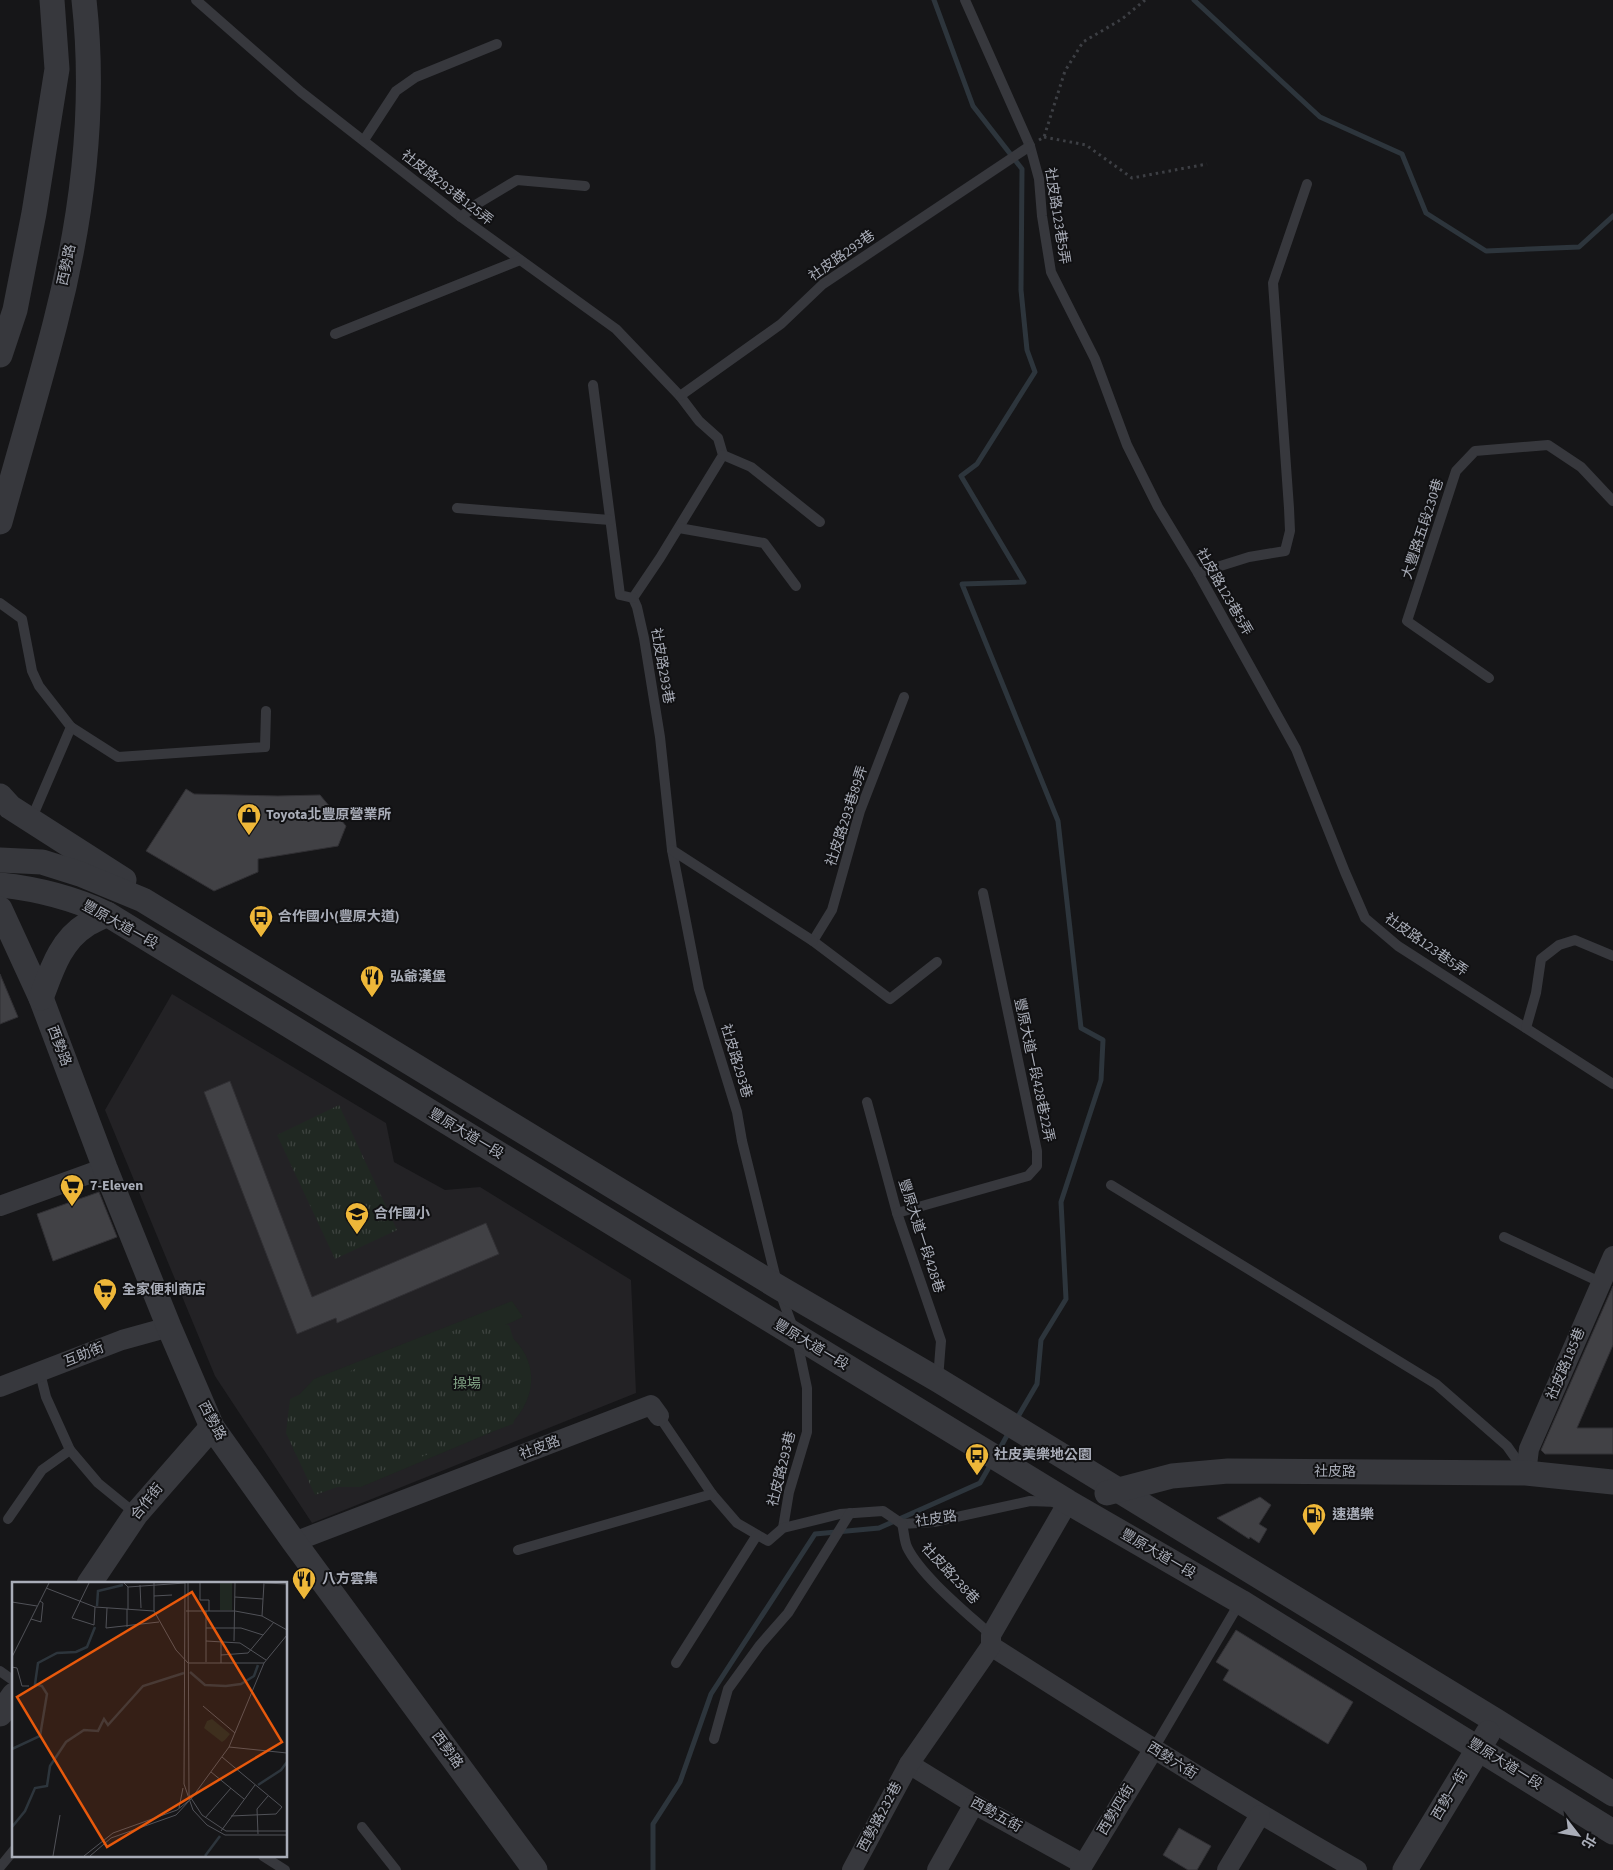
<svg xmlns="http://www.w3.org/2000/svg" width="1613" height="1870" viewBox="0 0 1613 1870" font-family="'Source Sans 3','Noto Sans TC',sans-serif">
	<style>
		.built { fill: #232225 }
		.grass { fill: #202822 }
		.park { fill: url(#park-tufts) }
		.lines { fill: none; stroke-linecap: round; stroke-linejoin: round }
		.stream { stroke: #2d353c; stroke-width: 5 }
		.building { fill: #414145; stroke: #313034 }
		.path { stroke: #3d3f44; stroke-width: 3; stroke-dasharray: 2.5 4; stroke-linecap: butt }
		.service { stroke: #37383d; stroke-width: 10 }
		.minor { stroke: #37383d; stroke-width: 20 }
		.tertiary { stroke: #37383d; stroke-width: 25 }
		.labels { text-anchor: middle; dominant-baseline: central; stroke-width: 4; stroke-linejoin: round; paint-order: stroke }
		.street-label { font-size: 14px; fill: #a9adb8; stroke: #111113 }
		.poi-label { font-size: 14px; font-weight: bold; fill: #a9adb8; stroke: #111113; text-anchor: start }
		.park-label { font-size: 14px; fill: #80a284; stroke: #111113 }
		.inset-river { fill: none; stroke: #2d353c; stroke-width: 2.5 }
		.inset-road { fill: none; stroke: #515258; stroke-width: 1 }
		.view { fill: #e8590c; fill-opacity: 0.15; stroke: #e8590c; stroke-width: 2.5 }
		.inset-edge { fill: none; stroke: #a9adb8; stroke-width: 2.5 }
	</style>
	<defs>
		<pattern id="park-tufts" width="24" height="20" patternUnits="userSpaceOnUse" patternTransform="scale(1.25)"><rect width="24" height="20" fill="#202822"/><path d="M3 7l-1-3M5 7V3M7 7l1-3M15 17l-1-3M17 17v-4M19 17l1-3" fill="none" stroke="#3e4440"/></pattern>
	</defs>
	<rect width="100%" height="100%" fill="#161618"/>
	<path class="built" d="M172 994 386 1123 394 1162 445 1190 480 1187 631 1280 636 1393 312 1523 215 1376 105 1110Z"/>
	<path class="grass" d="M512 1301 523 1317 499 1328C537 1350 542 1392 511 1424L361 1487H337L307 1471 294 1451 290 1440 298 1396 314 1379Z"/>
	<g class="park">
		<path d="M339 1105 397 1230 335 1259 277 1135Z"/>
		<path d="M483 1322 509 1325 527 1381 513 1424 315 1495 286 1433 290 1399 355 1369 411 1349 460 1328Z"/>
	</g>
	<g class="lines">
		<g class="stream">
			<path d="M934 0 973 106 1022 169 1021 290 1027 350 1035 372 977 464 961 476 1024 582 962 584 1058 821 1081 1028 1103 1040 1101 1080 1061 1202 1066 1299 1041 1340 1037 1384 1016 1420"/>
			<path d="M1194 0 1320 117 1402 154 1426 213 1486 251 1579 247 1613 216"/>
			<path d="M999 1450 1009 1432"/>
			<path d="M653 1870V1824L680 1782 711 1694 815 1534 879 1528 980 1483 992 1462"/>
		</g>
	</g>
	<g class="building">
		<path d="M186 789 194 794 278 796 320 795 346 826 338 846 258 859V872L214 891 146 851Z"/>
		<path d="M0 974 18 1017 0 1024Z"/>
		<path d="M230 1081 312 1297 486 1223 499 1254 337 1323 336 1318 297 1334 204 1092Z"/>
		<path d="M99 1192 117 1237 53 1261 37 1214Z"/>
		<path d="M1613 1286V1345L1577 1428H1613V1454H1545L1541 1450Z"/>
		<path d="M1260 1497 1271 1505 1259 1524 1267 1529 1259 1543 1250 1537 1249 1539 1217 1518Z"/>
		<path d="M1236 1630 1353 1702 1328 1744 1223 1680 1229 1670 1216 1662Z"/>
		<path d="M1179 1828 1211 1846 1197 1870H1188L1163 1855Z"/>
	</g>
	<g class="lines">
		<g class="path">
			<path d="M1044 137 1086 145 1132 178 1207 164"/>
			<path d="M1039 140 1044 137 1065 71 1083 42 1122 19 1145 0"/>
		</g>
		<g class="service">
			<path d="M196 0 301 92 461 217 616 329 680 396 699 421 718 438 723 455 660 558 633 598 637 607 644 638 660 737 672 850 699 989 737 1112 742 1141 778 1287 796 1336 807 1388V1432L789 1492 783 1528"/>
			<path d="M965 0 1030 146 1039 179 1042 216 1051 272 1095 359 1127 445 1158 507 1198 573 1296 749 1345 872 1365 918 1398 946 1613 1084"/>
			<path d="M364 140 396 91 416 77 497 44"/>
			<path d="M461 217 477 204 517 180 585 186"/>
			<path d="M335 334 520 260"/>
			<path d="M593 385 620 595 633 598"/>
			<path d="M680 396 781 324 823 284 1030 146"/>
			<path d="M723 455 751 467 820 522"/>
			<path d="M457 508 610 520"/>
			<path d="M679 528 764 543 796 586"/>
			<path d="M1198 573 1249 557 1285 551 1290 531 1289 508 1273 283 1307 184"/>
			<path d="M0 603 22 619 32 671 39 686 71 727 31 820"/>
			<path d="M1489 678 1407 621 1456 471 1475 451 1548 445 1581 467 1613 501"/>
			<path d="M904 697 860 811 832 910 813 941 890 999 937 962"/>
			<path d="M71 727 118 757 265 747 266 711"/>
			<path d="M672 850 813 941"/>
			<path d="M1526 1028 1536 993 1541 959 1559 945 1575 940 1613 956"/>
			<path d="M867 1102 897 1213 941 1341 938 1379"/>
			<path d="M1111 1185 1436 1384 1507 1446 1524 1470"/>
			<path d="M897 1213 1028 1176 1037 1166V1151L983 893"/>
			<path d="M1504 1237 1602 1283"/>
			<path d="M40 1373 46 1397 70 1450 98 1483 136 1514"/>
			<path d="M659 1416 712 1494 737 1523 768 1541 783 1528 840 1514 883 1511 902 1524 934 1522 1030 1501 1057 1502"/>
			<path d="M8 1519 42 1470 70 1450"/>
			<path d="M902 1524C904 1531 904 1540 907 1547 921 1576 967 1613 991 1635"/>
			<path d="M518 1550 712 1494"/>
			<path d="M676 1663 757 1535"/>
			<path d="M0 1671 14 1681"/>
			<path d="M714 1739 728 1689 760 1645 788 1613 850 1513"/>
			<path d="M1153 1750 1240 1602"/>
			<path d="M362 1827 396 1870"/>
			<path d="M263 1856 285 1870"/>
			<path d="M0 1867 14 1850"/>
		</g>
		<g class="minor">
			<path d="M0 1206 105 1168"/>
			<path d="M0 1387 122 1340 169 1327"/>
			<path d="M1526 1473 1529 1449 1613 1256"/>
			<path d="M294 1542 651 1405 659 1416"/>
			<path d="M991 1646C1112 1723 1232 1799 1357 1870"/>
			<path d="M909 1764 974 1804 1083 1864"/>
			<path d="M852 1870 909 1764 991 1646V1635L1068 1502"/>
			<path d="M937 1870 974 1804"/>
			<path d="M1080 1870 1153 1750"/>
			<path d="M1227 1870 1260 1815"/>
		</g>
		<g class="tertiary">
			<path d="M0 355 15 310 34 213 57 69 52 0"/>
			<path d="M0 522C18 456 38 390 55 324 82 220 96 107 84 0"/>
			<path d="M0 796 10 807 124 880"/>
			<path d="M0 860 42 862 80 874 143 900 778 1287 938 1380 1496 1721 1613 1794"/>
			<path d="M0 885C38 889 73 898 107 914L1068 1502 1241 1602 1613 1832"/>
			<path d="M0 909 41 998 105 1168 169 1327 212 1427 294 1542 535 1870"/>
			<path d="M41 998C51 972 60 941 86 925 92 921 100 918 107 914"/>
			<path d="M1107 1493 1172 1476 1228 1471 1526 1473 1613 1482"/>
			<path d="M89 1584 136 1514 212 1427"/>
			<path d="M0 1714 14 1695"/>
			<path d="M1405 1870 1488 1733"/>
		</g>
	</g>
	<defs>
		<g id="shop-pin" transform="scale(1.25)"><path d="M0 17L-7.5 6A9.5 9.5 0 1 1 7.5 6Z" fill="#eeb739" stroke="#111113"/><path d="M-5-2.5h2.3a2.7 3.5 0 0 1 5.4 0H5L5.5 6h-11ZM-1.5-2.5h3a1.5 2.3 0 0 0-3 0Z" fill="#111"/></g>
		<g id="bus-pin" transform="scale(1.25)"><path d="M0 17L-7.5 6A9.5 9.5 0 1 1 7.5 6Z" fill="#eeb739" stroke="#111113"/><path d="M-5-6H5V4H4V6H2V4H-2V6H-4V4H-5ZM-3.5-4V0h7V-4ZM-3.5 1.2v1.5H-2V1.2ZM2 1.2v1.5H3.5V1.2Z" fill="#111"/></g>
		<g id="restaurant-pin" transform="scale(1.25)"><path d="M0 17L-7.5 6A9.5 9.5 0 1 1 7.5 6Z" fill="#eeb739" stroke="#111113"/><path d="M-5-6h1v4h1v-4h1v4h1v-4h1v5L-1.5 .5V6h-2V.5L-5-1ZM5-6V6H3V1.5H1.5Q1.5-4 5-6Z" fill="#111"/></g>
		<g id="supermarket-pin" transform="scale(1.25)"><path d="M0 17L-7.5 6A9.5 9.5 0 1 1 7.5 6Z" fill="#eeb739" stroke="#111113"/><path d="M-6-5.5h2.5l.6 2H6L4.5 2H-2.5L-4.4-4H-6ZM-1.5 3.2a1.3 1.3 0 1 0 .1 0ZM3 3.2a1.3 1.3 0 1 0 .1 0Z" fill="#111"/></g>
		<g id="school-pin" transform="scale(1.25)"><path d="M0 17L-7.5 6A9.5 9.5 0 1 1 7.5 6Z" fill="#eeb739" stroke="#111113"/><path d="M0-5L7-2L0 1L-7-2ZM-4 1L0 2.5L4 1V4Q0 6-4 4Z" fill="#111"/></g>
		<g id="fuel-pin" transform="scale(1.25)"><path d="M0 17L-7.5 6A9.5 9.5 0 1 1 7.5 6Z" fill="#eeb739" stroke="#111113"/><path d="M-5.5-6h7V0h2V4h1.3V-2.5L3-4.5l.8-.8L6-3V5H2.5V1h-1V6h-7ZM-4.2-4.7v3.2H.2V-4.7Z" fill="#111"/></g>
	</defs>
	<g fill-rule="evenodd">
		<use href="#shop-pin" x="249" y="815"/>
		<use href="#bus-pin" x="261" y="917"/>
		<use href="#restaurant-pin" x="372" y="977"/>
		<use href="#supermarket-pin" x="72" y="1186"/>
		<use href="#school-pin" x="357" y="1214"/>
		<use href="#supermarket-pin" x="105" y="1290"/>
		<use href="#bus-pin" x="977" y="1455"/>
		<use href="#fuel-pin" x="1314" y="1515"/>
		<use href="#restaurant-pin" x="304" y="1579"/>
	</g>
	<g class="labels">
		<g class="street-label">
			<text transform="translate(447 188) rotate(38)">社皮路293巷125弄</text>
			<text transform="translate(1057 216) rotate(81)">社皮路123巷5弄</text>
			<text transform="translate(842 256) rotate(-35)">社皮路293巷</text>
			<text transform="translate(67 265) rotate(-78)">西勢路</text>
			<text transform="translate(1423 529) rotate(-72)">大豐路五段230巷</text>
			<text transform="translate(1224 592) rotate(60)">社皮路123巷5弄</text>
			<text transform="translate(662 666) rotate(80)">社皮路293巷</text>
			<text transform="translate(847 816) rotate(-72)">社皮路293巷89弄</text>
			<text transform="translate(120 925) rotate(29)">豐原大道一段</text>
			<text transform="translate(1426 945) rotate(35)">社皮路123巷5弄</text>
			<text transform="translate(59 1046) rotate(69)">西勢路</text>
			<text transform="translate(736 1061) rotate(73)">社皮路293巷</text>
			<text transform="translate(1034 1070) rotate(78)">豐原大道一段428巷22弄</text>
			<text transform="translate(466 1134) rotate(31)">豐原大道一段</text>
			<text transform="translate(921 1236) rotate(72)">豐原大道一段428巷</text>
			<text transform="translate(811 1345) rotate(31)">豐原大道一段</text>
			<text transform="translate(84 1355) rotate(-22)">互助街</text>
			<text transform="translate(1566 1364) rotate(-67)">社皮路185巷</text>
			<text transform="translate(212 1421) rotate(62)">西勢路</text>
			<text transform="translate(540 1448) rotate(-21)">社皮路</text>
			<text transform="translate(782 1469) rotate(-76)">社皮路293巷</text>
			<text x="1335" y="1472">社皮路</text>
			<text transform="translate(147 1502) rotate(-51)">合作街</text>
			<text transform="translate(936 1519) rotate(-8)">社皮路</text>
			<text transform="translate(1158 1554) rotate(30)">豐原大道一段</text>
			<text transform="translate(950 1574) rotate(47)">社皮路238巷</text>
			<text transform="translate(447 1750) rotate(54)">西勢路</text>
			<text transform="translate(1172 1761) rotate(32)">西勢六街</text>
			<text transform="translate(1505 1764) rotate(32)">豐原大道一段</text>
			<text transform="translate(1450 1795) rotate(-59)">西勢一街</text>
			<text transform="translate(1116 1810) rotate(-59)">西勢四街</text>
			<text transform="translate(996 1815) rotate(29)">西勢五街</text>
			<text transform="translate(880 1817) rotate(-62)">西勢路232巷</text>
		</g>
		<g class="poi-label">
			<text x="266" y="815">Toyota北豐原營業所</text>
			<text x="278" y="917">合作國小(豐原大道)</text>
			<text x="390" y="977">弘爺漢堡</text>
			<text x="90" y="1186">7-Eleven</text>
			<text x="374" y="1214">合作國小</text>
			<text x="122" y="1290">全家便利商店</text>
			<text x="994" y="1455">社皮美樂地公園</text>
			<text x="1332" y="1515">速邁樂</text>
			<text x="322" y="1579">八方雲集</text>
		</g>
		<g class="park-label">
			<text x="467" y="1384">操場</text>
		</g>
	</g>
	<g transform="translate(12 1582)">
		<rect width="275" height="275" fill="#161618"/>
		<path d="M208 1H220V28H208ZM200 137 218 152 213 158 210 160 192 146 195 139Z" fill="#202822"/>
		<path class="inset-river" d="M85 24 86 9 111 3M178 90 193 103 214 104 229 102 242 94 246 83M0 167 28 154 35 112 30 104 23 102 26 81 45 71 64 70 75 65 83 45M246 203 269 188 275 180M0 245 13 229 23 206 35 204 38 184 54 160 72 148 86 149 92 137 96 143 131 104 172 91M193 274 208 254"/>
		<path class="inset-road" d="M77 1 60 36 82 43 83 25M112 1 116 5V27M142 1V29M176 1 177 213 190 233 214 249H275M188 1V18H197V29M253 1 275 2M128 3 129 26M116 5 173 1 172 202 181 228 195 243 213 253H275M34 6 83 25 142 29 164 68 176 81H252M142 14 160 13M223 15 251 17M0 20 25 24M95 26 94 46 147 40M115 27V45M174 29H223L250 34 275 48M250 34 252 1M19 37 29 40 31 21 28 19M194 46H229L251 53M194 59 228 61 254 78M209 59V81M222 59 223 1M209 73 236 71 262 40M0 75 37 1M194 80V29M0 85 5 86 10 104H17M191 124 223 151M217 165 275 171M210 175 270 225 264 232 219 234M199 190 232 217M167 226 171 206M193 236 219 206M209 249 243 203M246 252 245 227 256 214M41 274 48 233M72 274 101 251 165 228 179 217 217 165 252 81 275 53M78 274 99 256 164 233 177 219"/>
		<path class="view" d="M180 10 270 160 95 265 5 115Z"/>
		<rect width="275" height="275" class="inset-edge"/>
	</g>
	<g transform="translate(1578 1835) rotate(121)" stroke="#111113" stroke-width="4" paint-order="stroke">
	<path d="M0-4L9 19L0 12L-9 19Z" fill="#a9adb8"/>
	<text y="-8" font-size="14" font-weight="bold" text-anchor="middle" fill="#a9adb8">北</text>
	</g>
</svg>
